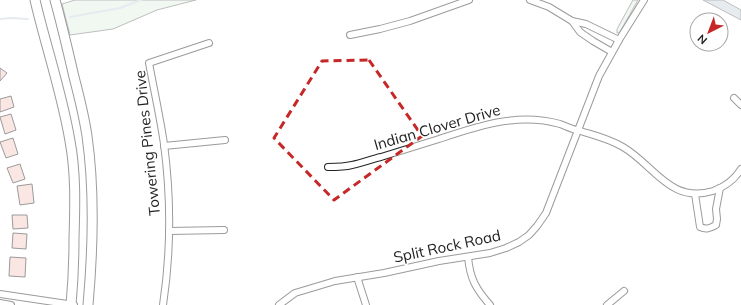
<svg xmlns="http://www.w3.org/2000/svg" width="741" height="305" viewBox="0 0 741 305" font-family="Mulish,sans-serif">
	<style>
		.green { fill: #e0efe3; stroke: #6f6f6f }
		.water { fill: #c7d3dd; stroke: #6f6f6f }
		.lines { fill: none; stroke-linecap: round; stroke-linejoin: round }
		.stream { stroke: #c7d3dd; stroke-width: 2 }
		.building { fill: #f3c9c0; stroke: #222 }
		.minor-casing { stroke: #222; stroke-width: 8 }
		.secondary-casing { stroke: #222; stroke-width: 11 }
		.minor { stroke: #fff; stroke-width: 6 }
		.secondary { stroke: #fff; stroke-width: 9 }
		.marked { fill: none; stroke: #c62828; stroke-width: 3; stroke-dasharray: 8 5; stroke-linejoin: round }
		.labels { text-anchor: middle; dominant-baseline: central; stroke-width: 3; stroke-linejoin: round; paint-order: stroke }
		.street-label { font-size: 15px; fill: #222; stroke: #fff }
	</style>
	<rect width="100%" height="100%" fill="#fff"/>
	<g class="green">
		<path d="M75 0H196L157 10 113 29 70 35 62 4Z"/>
		<path d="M633 0H638L621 30 619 33H617V29Z"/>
	</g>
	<path class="water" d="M703 0H723L741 10V20Z"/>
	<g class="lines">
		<g class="stream">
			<path d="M70 17 120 8 141 0"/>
			<path d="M0 19 11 18 28 19"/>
		</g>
	</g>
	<g class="building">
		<path d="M0 68 7 73 0 81Z"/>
		<path d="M11 96 14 107 0 112V99Z"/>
		<path d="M11 114 16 130 5 134 0 117Z"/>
		<path d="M13 138 18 154 6 158 0 142Z"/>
		<path d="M20 164 25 179 13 183 7 168Z"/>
		<path d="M32 184 34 203 20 205 17 186Z"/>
		<path d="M12 215H27L28 228 13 229Z"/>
		<path d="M13 233 27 234 26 249 12 248Z"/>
		<path d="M10 257 26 258 25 277 9 276Z"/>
	</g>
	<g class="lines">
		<g class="minor-casing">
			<g id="minor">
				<path d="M530 0 549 7 572 21 586 24 619 40"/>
				<path d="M572 21 580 32 593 41 612 52"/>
				<path d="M350 35 380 29 410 21 469 0"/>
				<path d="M734 98 741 105"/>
				<path d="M164 146 225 140"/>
				<path d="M328 167C336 167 344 167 352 165 362 163 372 159 381 157 400 151 420 145 439 139 478 126 518 112 560 124 566 126 571 129 577 130 593 135 608 138 623 147 654 165 670 204 713 191 724 187 735 179 741 169"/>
				<path d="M695 194 700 227C707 230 710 228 716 225L717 219 716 209 720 188"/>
				<path d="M169 231 224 230"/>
				<path d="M468 257C470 279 476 289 490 305"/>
				<path d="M357 277 366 305"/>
				<path d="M0 294 74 305"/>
				<path d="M0 303 11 305"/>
				<path d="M163 305C171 252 171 197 164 144 160 117 154 90 149 63L209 43"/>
				<path d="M279 305 295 293 335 281 384 273 439 261 490 253 506 248 519 242 529 235 537 226 546 213 599 76 619 40 644 0"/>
				<path d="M607 305 624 291"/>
			</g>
		</g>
		<g class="secondary-casing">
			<g id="secondary">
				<path d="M35 0C46 47 62 93 70 141 76 173 75 206 74 238 74 261 73 283 71 305"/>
				<path d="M55 0C62 25 68 51 74 77 79 96 84 116 87 136 95 192 93 249 88 305"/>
			</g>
		</g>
		<use href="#minor" class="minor"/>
		<use href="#secondary" class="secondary"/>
	</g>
	<path d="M0 0H741V305H0ZM369 60 422 136 334 200 274 138 322 61Z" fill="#fff" fill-opacity=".55" fill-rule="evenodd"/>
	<path class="marked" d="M369 60 422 136 334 200 274 138 322 61Z"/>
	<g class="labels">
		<g class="street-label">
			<text transform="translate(437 127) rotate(-16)">Indian Clover Drive</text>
			<text transform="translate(147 143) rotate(-96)">Towering Pines Drive</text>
			<text transform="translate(447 246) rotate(-12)">Split Rock Road</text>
		</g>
	</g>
	<g transform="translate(709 32) rotate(222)"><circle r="19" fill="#ffffff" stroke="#a7a7a7"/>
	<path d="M0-3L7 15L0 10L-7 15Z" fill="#c62828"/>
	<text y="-6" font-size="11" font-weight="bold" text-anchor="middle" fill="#222222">N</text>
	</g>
</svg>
